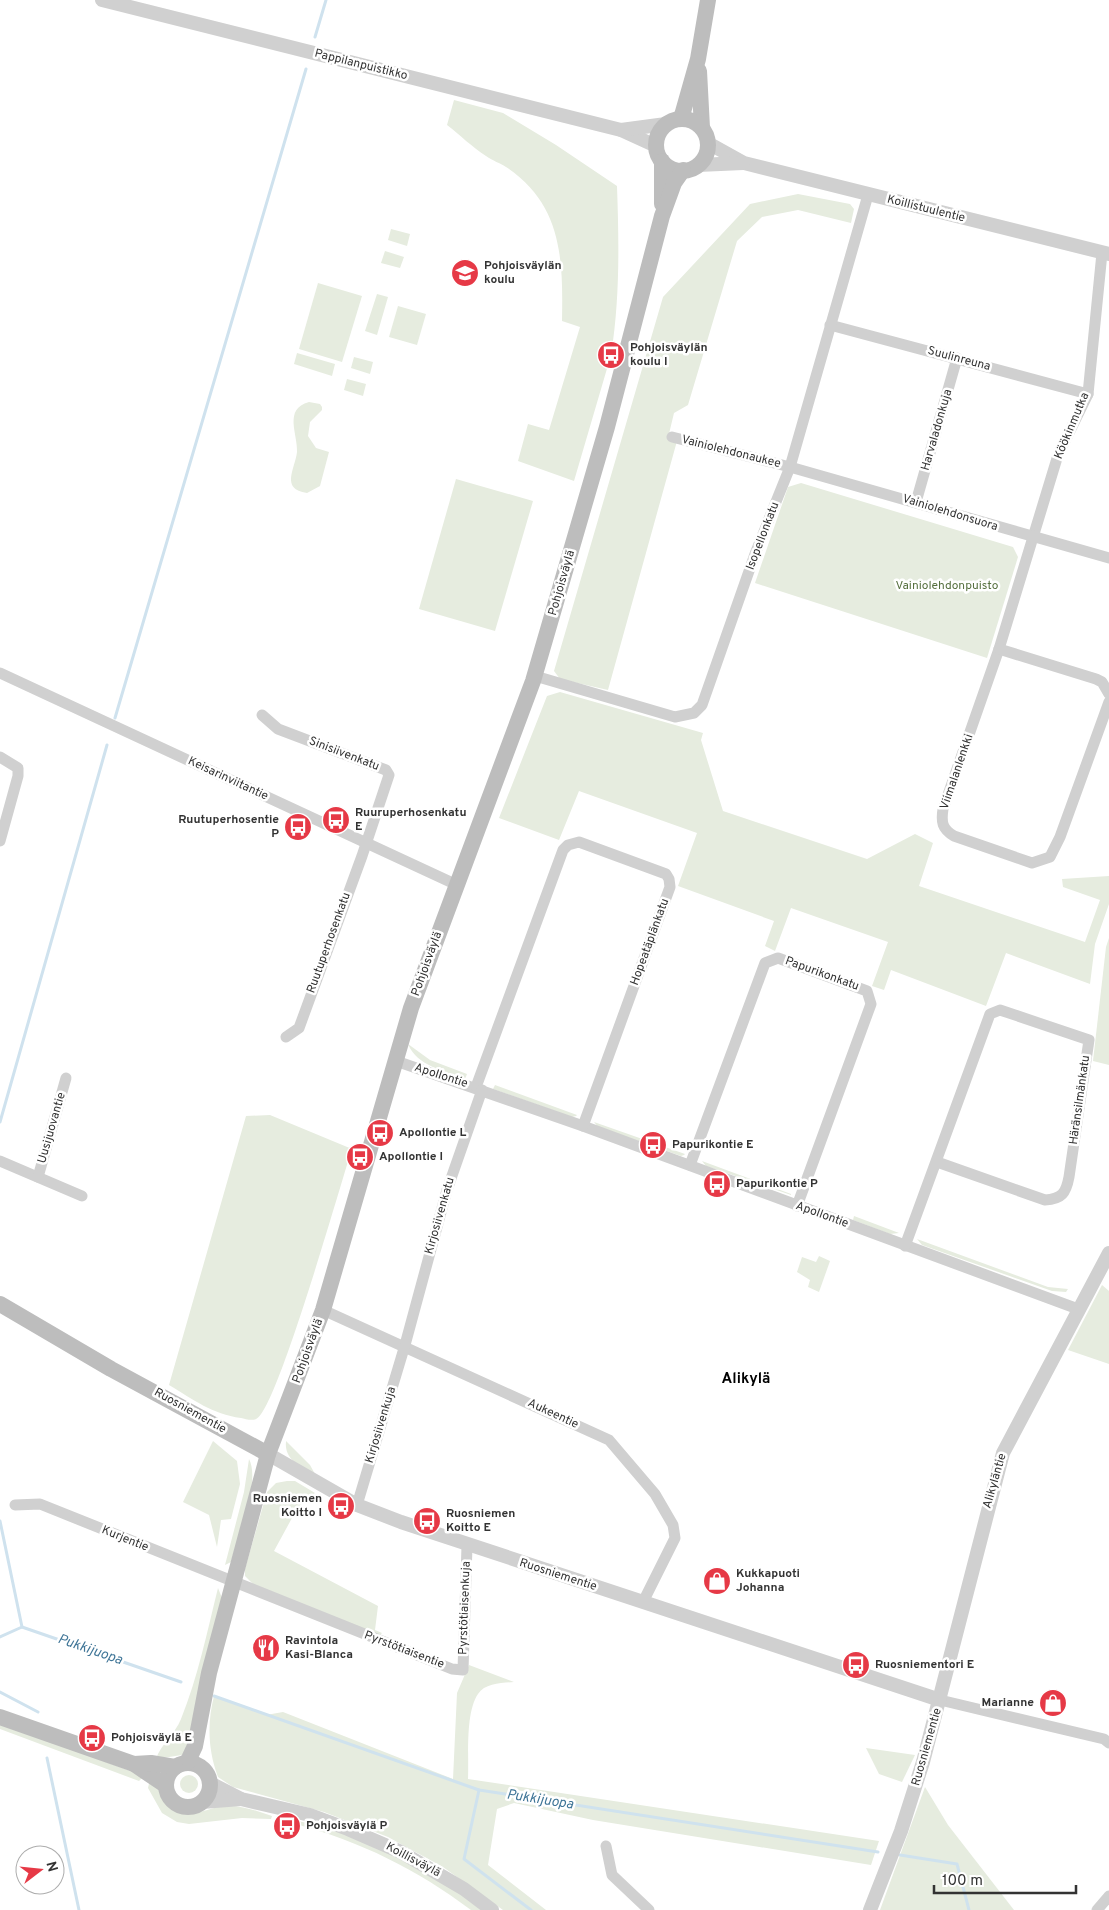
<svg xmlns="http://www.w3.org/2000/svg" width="1109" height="1910" viewBox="0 0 1109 1910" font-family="Overpass,sans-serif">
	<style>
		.green { fill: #e6ecdf }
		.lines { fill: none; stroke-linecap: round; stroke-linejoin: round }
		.stream { stroke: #cfe2ee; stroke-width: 3 }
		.minor { stroke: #d0d0d0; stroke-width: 11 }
		.tertiary { stroke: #d0d0d0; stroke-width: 14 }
		.secondary { stroke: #bdbdbd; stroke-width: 16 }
		.labels { text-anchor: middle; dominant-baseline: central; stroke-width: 5; stroke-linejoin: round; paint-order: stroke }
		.street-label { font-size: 12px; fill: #333; stroke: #fff }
		.poi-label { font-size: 12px; font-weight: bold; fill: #333; stroke: #fff; text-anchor: start }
		.park-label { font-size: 12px; fill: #56703f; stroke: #fff }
		.water-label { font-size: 14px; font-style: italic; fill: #3f7597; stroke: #fff }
		.quarter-label { font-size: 15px; font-weight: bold; fill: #000; stroke: #fff }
	</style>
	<rect width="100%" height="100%" fill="#fff"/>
	<g class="green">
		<path d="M454 100 503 113 556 145 617 186C619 243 620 299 611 355L574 481 518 461 528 424 549 430 580 327 562 321C563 261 563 205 506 167 500 163 493 161 486 156 472 147 460 135 447 125Z"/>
		<path d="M798 194 850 204 854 209 851 223 798 210 762 217 737 241 688 405 674 413 668 438 677 441 608 690 560 679 554 671 663 297 750 204Z"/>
		<path d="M391 229 410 234 407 246 388 240Z"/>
		<path d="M385 251 404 257 400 268 381 263Z"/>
		<path d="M318 283 362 296 342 362 299 349Z"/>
		<path d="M377 294 388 297 377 335 365 331Z"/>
		<path d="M398 306 426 314 417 345 389 337Z"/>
		<path d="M297 353 335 364 332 376 294 364Z"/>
		<path d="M354 357 373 362 370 374 351 368Z"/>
		<path d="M347 379 366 384 363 396 344 390Z"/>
		<path d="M309 402 320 404 322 407V410L310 422 308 436 316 448 329 452 320 486 307 493C280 489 295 469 297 452 298 434 283 409 309 402Z"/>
		<path d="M456 479 533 501 495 631 419 609Z"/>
		<path d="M801 483 1013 547 1018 557 987 658 755 583 788 487Z"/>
		<path d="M560 692 703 733 701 740 723 811 867 859 915 834 933 843 919 886 1085 942 1100 900 1063 887 1062 879 1109 876V904L1095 944 1090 984 1006 953 986 1006 891 970 884 990 872 986 888 942 791 908 775 951 765 946 774 921 678 886 697 833 579 791 559 840 499 818 547 696Z"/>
		<path d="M1109 938V1065L1093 1061 1106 947Z"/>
		<path d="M408 1044 430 1060 467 1074 465 1079C445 1071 417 1066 408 1044Z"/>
		<path d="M495 1085 577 1115 576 1116 572 1117 493 1089Z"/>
		<path d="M270 1115 352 1149C341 1182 276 1413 256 1419 252 1421 245 1419 241 1418 212 1414 194 1400 169 1385L246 1116Z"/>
		<path d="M594 1122 685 1154 684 1155 681 1156 598 1127Z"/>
		<path d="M702 1161 791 1194V1195L706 1166Z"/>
		<path d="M854 1216 899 1233 890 1234 853 1220Z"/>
		<path d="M917 1239 1048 1287 1068 1289 1066 1292 1052 1291 922 1245Z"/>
		<path d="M819 1256 830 1261 819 1292 808 1287 810 1280 797 1272 802 1257 816 1262Z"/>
		<path d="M1102 1285 1109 1291V1364L1068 1350Z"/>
		<path d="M213 1441 237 1461 240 1484 231 1519 221 1520 217 1547 209 1515 183 1502Z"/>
		<path d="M286 1441 310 1465 315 1474C300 1466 284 1460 286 1441Z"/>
		<path d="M249 1459C261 1481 237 1538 231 1562L225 1565 244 1492Z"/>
		<path d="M287 1481H295L315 1493 298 1507 274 1551 378 1606 375 1630 382 1633 379 1636 253 1584 245 1576V1569L267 1492 276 1483Z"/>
		<path d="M218 1588 222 1598 193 1740 182 1755 156 1759C161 1744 175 1734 181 1719 198 1677 207 1632 218 1588Z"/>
		<path d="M469 1665 514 1682C502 1683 485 1683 478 1694 465 1713 469 1757 468 1779L879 1841 871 1865 593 1820 514 1803 497 1809 488 1865 546 1910H503L443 1867 388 1837 324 1812 233 1787 218 1777C208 1751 207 1723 214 1696L266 1715 283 1712 453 1779 457 1693Z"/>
		<path d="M0 1723 144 1776 139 1781 0 1729Z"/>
		<path d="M866 1748 915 1755 902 1782 879 1774Z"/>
		<circle cx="189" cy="1784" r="9"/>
		<path d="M150 1779C161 1788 161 1802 173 1810 190 1820 208 1807 226 1806 242 1805 257 1811 272 1816L271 1819 242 1818 189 1824 177 1822 162 1813 148 1788Z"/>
		<path d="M925 1787 948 1825 1014 1910H880Z"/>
		<path d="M296 1821C355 1828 436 1874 483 1910H471C418 1870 360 1841 295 1824Z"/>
	</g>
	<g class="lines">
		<g class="stream">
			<path d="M315 37 326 0"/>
			<path d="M115 718 306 69"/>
			<path d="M0 1122 107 745"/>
			<path d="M0 1521 22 1627"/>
			<path d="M0 1637 22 1627 181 1682"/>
			<path d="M0 1692 38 1712"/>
			<path d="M214 1696 479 1790 878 1852"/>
			<path d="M47 1758 79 1910"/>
			<path d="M479 1790 464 1859 531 1910"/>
			<path d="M900 1855 957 1864 969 1910"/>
		</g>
		<g class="minor">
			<path d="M1102 253 1088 394 1058 455 999 649 943 809C941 822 942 829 954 836L1032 863 1050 857 1060 837 1109 702"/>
			<path d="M830 325 1088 394"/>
			<path d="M672 437 790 467 1109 558"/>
			<path d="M916 502 957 358"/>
			<path d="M999 649 1096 679 1102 682 1109 694"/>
			<path d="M0 673 457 885"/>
			<path d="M535 676 675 717 694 713 702 705 755 554 790 467 868 195"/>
			<path d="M262 715 278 729 386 770 389 775 362 856 299 1028 286 1037"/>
			<path d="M0 757 18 768V776L0 841"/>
			<path d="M396 1061 583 1126 1078 1309"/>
			<path d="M476 1087 563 850 568 845 579 842 666 874 669 879 670 887 583 1126"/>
			<path d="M0 1161 82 1196"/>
			<path d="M690 1165 765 963 778 958 867 991 871 1004 797 1206"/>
			<path d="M38 1177 66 1078"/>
			<path d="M905 1246 990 1014 1000 1010 1089 1040 1069 1177C1066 1193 1062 1199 1045 1200L937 1162"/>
			<path d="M323 1310 609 1440 655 1494 673 1525 675 1538 643 1602"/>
			<path d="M15 1505 40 1504 452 1669 463 1670 467 1546"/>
			<path d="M357 1505 405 1345 447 1190 482 1090"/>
			<path d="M940 1700 1104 1739 1109 1743"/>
			<path d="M606 1846 612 1875 649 1910"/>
			<path d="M1097 1910 1109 1896"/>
		</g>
		<g class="tertiary">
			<path d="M102 0 621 130 656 146"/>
			<path d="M621 130 666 124"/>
			<path d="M708 143 744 163 1109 254"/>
			<path d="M698 165 743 163"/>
			<path d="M268 1454 357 1505 401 1522 940 1700"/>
			<path d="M210 1783 241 1799 310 1815 348 1829 401 1852 464 1889 492 1910"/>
			<path d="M202 1802 241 1799"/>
			<path d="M870 1910 901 1831 923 1762 1003 1453 1109 1253"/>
		</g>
		<g class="secondary">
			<path d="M699 71 702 128"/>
			<path d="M681 119 698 59 708 0"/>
			<circle cx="682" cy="145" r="26"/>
			<path d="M662 204V161"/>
			<path d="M0 1304 111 1369 268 1454"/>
			<path d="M0 1717 134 1764 165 1785"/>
			<circle cx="188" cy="1785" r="22"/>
			<path d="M187 1763 195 1746 209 1673 268 1454 323 1310 411 1008 533 681 607 427 662 216 674 183 683 170"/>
			<path d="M134 1764 151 1763 175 1767"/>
		</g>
	</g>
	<defs>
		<g id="school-disc" transform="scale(1.4375)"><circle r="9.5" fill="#e63946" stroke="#fff"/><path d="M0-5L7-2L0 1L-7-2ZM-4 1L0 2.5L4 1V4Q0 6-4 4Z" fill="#fff"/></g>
		<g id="bus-disc" transform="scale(1.4375)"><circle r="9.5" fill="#e63946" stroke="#fff"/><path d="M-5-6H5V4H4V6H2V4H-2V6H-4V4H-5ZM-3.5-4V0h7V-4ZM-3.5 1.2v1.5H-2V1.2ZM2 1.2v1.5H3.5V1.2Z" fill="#fff"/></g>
		<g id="shop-disc" transform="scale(1.4375)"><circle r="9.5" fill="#e63946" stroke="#fff"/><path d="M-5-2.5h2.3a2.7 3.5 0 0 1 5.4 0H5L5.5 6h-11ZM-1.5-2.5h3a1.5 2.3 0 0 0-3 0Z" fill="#fff"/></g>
		<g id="restaurant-disc" transform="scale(1.4375)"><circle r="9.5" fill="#e63946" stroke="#fff"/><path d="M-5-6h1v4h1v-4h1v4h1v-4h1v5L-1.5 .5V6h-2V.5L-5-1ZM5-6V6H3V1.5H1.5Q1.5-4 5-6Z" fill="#fff"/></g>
	</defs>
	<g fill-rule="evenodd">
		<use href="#school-disc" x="465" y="273"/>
		<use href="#bus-disc" x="611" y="355"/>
		<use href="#bus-disc" x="336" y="820"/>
		<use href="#bus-disc" x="298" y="827"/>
		<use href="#bus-disc" x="380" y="1133"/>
		<use href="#bus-disc" x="653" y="1145"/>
		<use href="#bus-disc" x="360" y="1157"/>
		<use href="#bus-disc" x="717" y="1184"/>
		<use href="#bus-disc" x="341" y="1506"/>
		<use href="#bus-disc" x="427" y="1521"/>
		<use href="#shop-disc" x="717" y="1581"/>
		<use href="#restaurant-disc" x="266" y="1648"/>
		<use href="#bus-disc" x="856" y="1665"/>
		<use href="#shop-disc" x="1053" y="1703"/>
		<use href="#bus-disc" x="92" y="1738"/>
		<use href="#bus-disc" x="287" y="1826"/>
	</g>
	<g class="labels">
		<g class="street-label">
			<text transform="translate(361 65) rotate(14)">Pappilanpuistikko</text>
			<text transform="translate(926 209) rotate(14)">Koillistuulentie</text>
			<text transform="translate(959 359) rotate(15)">Suulinreuna</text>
			<text transform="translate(1072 426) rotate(-67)">Köökinmutka</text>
			<text transform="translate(937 430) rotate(-74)">Harvaladonkuja</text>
			<text transform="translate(731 452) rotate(14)">Vainiolehdonaukee</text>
			<text transform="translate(950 513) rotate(17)">Vainiolehdonsuora</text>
			<text transform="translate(763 536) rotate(-69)">Isopellonkatu</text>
			<text transform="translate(562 583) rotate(-74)">Pohjoisväylä</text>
			<text transform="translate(344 754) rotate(21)">Sinisiivenkatu</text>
			<text transform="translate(957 772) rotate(-71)">Viimalanlenkki</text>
			<text transform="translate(228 779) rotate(25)">Keisarinviitantie</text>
			<text transform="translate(650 942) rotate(-70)">Hopeatäplänkatu</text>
			<text transform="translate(329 943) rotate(-70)">Ruutuperhosenkatu</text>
			<text transform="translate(427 964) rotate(-70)">Pohjoisväylä</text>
			<text transform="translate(822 974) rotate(20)">Papurikonkatu</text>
			<text transform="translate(441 1076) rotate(18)">Apollontie</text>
			<text transform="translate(1080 1100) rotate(-82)">Häränsilmänkatu</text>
			<text transform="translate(52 1128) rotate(-74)">Uusijuovantie</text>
			<text transform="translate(822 1215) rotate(20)">Apollontie</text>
			<text transform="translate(440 1216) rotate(-74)">Kirjosiivenkatu</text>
			<text transform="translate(308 1351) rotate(-70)">Pohjoisväylä</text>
			<text transform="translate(190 1411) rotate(29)">Ruosniementie</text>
			<text transform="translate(553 1414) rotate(25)">Aukeentie</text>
			<text transform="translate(381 1425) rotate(-73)">Kirjosiivenkuja</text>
			<text transform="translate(995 1481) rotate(-74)">Alikyläntie</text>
			<text transform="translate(125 1539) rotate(22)">Kurjentie</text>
			<text transform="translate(558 1575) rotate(18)">Ruosniementie</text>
			<text transform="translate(465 1608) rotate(-88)">Pyrstötiaisenkuja</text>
			<text transform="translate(404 1650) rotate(21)">Pyrstötiaisentie</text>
			<text transform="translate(927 1747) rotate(-74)">Ruosniementie</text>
			<text transform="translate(413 1860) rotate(28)">Koillisväylä</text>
		</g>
		<g class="poi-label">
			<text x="484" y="266">Pohjoisväylän<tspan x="484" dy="14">koulu</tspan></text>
			<text x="630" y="348">Pohjoisväylän<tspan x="630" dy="14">koulu I</tspan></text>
			<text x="355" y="813">Ruuruperhosenkatu<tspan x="355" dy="14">E</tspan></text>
			<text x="279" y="820" text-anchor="end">Ruutuperhosentie<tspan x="279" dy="14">P</tspan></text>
			<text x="399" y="1133">Apollontie L</text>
			<text x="672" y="1145">Papurikontie E</text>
			<text x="379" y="1157">Apollontie I</text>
			<text x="736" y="1184">Papurikontie P</text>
			<text x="322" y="1499" text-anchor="end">Ruosniemen<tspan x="322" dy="14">Koitto I</tspan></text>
			<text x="446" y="1514">Ruosniemen<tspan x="446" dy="14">Koitto E</tspan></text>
			<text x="736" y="1574">Kukkapuoti<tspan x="736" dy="14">Johanna</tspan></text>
			<text x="285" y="1641">Ravintola<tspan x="285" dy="14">Kasi-Blanca</tspan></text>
			<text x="875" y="1665">Ruosniementori E</text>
			<text x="1034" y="1703" text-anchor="end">Marianne</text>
			<text x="111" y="1738">Pohjoisväylä E</text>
			<text x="306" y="1826">Pohjoisväylä P</text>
		</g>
		<g class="park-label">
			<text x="947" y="586">Vainiolehdonpuisto</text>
		</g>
		<g class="water-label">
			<text transform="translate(90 1650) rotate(19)">Pukkijuopa</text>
			<text transform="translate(540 1800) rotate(9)">Pukkijuopa</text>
		</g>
		<g class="quarter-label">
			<text x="746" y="1379">Alikylä</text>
		</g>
	</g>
	<g transform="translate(40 1870) rotate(74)"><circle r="24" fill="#ffffff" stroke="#adadad"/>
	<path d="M0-4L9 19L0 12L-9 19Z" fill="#e63946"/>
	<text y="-8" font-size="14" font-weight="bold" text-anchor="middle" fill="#333333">N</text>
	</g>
	<path d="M934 1885v8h142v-8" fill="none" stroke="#333333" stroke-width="2.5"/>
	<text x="942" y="1885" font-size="15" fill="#333333" stroke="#ffffff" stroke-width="4" paint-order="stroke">100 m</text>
</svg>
